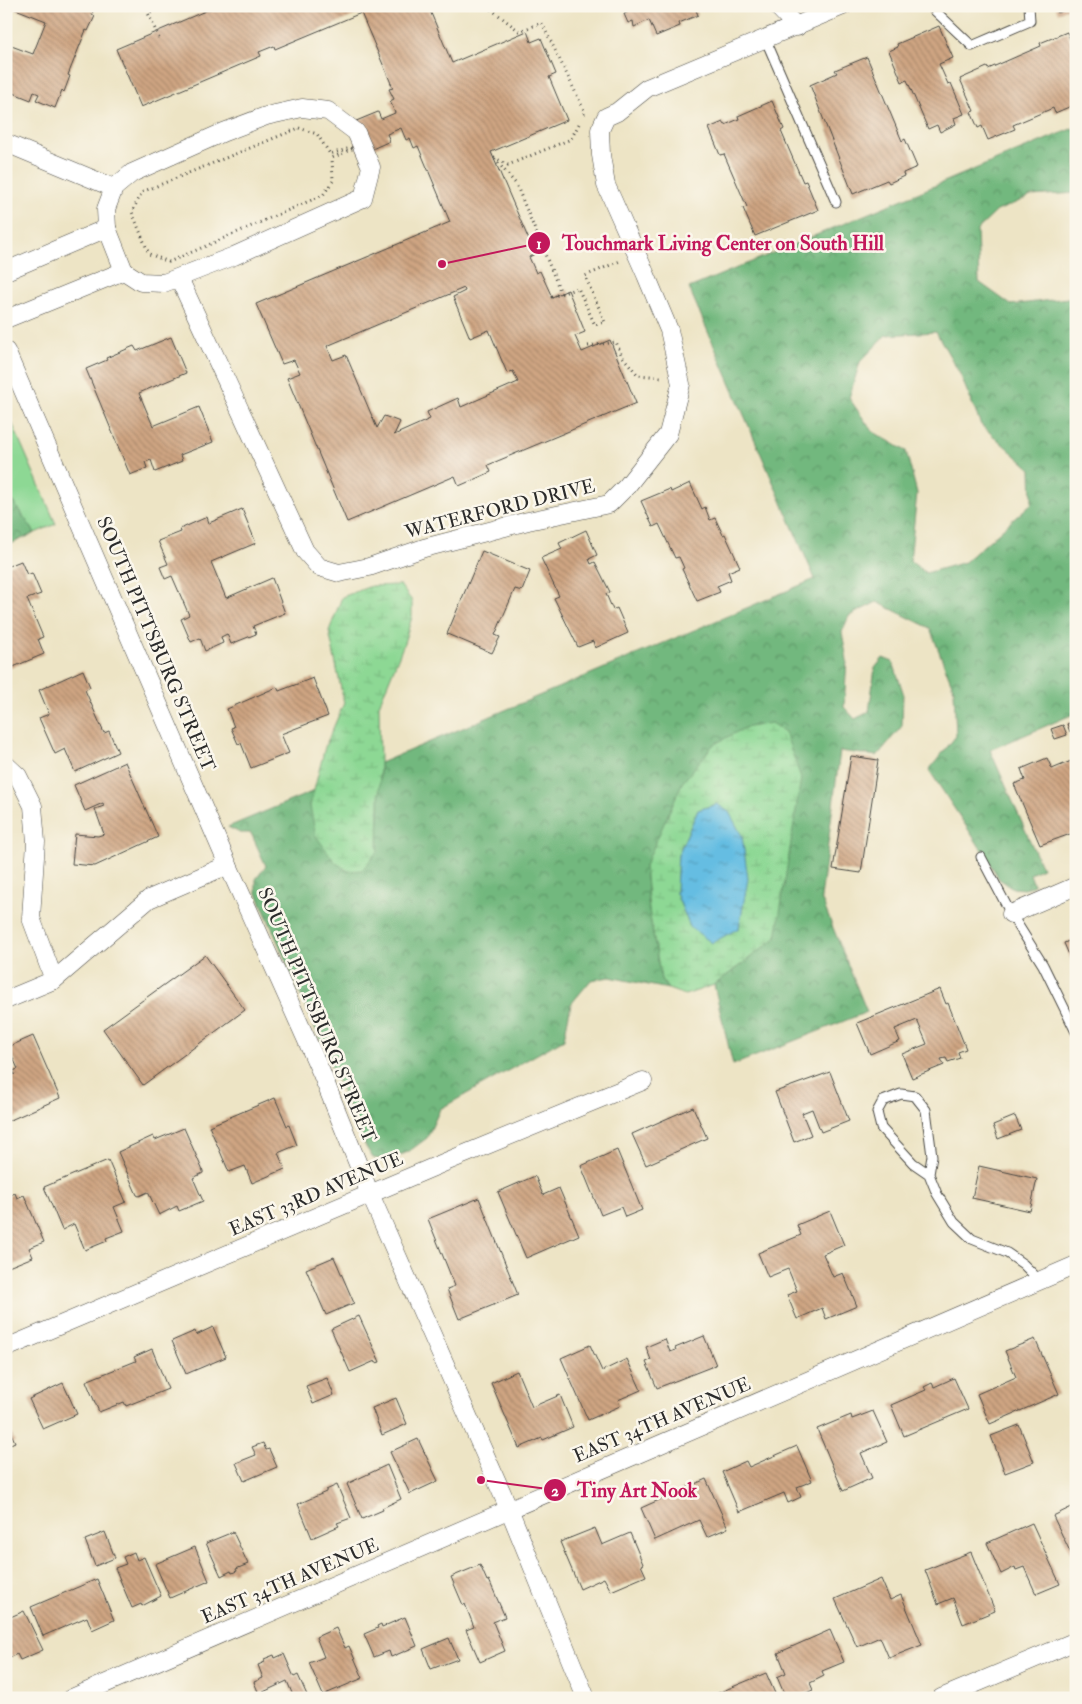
<svg xmlns="http://www.w3.org/2000/svg" width="1082" height="1704" viewBox="0 0 1082 1704" font-family="'IM FELL Double Pica',serif">
	<style>
		.green { fill: #8dd894; stroke: #5c8260 }
		.forest { fill: url(#forest-crowns); stroke: #4e7254; fill-rule: evenodd }
		.wetland { fill: url(#wetland-marsh); stroke: #5c8260; fill-rule: evenodd }
		.water { fill: url(#water-ripples); stroke: #487486 }
		.building { fill: url(#building-back-hatch); fill-rule: evenodd }
		.lines { fill: none; stroke-linecap: round; stroke-linejoin: round }
		.service-casing { stroke: #484742; stroke-width: 11 }
		.minor-casing { stroke: #484742; stroke-width: 19 }
		.path { stroke: #484742; stroke-width: 3; stroke-dasharray: 1 4; stroke-linecap: butt }
		.service { stroke: #fff; stroke-width: 9 }
		.minor { stroke: #fff; stroke-width: 18 }
		.labels { text-anchor: middle; dominant-baseline: central; stroke-width: 5; stroke-linejoin: round; paint-order: stroke }
		.street-label { font-size: 19px; fill: #2b2b2b; stroke: #fbf7ec }
		.leader { fill: none; stroke: #c2185b; stroke-width: 2 }
		.callout-dot { fill: #c2185b; stroke: #fbf7ec; stroke-width: 2 }
		.mark-label { font-size: 15px; text-anchor: middle; font-weight: bold; fill: #fff }
		.callout-label { font-size: 20px; text-anchor: middle; font-weight: bold; fill: #c2185b; stroke: #fbf7ec; stroke-width: 5; stroke-linejoin: round; paint-order: stroke }
	</style>
	<defs>
		<pattern id="forest-crowns" width="20" height="18" patternUnits="userSpaceOnUse" patternTransform="scale(1.25)"><rect width="20" height="18" fill="#72b87e"/><path d="M2 6a3 3 0 1 1 6 0M12 15a3 3 0 1 1 6 0" fill="none" stroke="#5e9667"/></pattern>
		<pattern id="wetland-marsh" width="20" height="14" patternUnits="userSpaceOnUse" patternTransform="scale(1.25)"><rect width="20" height="14" fill="#8dd894"/><path d="M1 5h8M5 5V1M11 12h8M15 12V8" fill="none" stroke="#7aba80"/></pattern>
		<pattern id="water-ripples" width="26" height="14" patternUnits="userSpaceOnUse" patternTransform="scale(1.25)"><rect width="26" height="14" fill="#65bde2"/><path d="M2 4q2-2 4 0t4 0M15 11q2-2 4 0t4 0" fill="none" stroke="#539ab7"/></pattern>
		<pattern id="building-back-hatch" width="6" height="6" patternUnits="userSpaceOnUse" patternTransform="scale(1.25)"><rect width="6" height="6" fill="#cfa582"/><path d="M-1 5l2 2M0 0l6 6M5-1l2 2" fill="none" stroke="#a8876b"/></pattern>
	</defs>
	<rect width="100%" height="100%" fill="#fbf7ec"/>
	<filter id="ink" filterUnits="userSpaceOnUse"><feTurbulence type="fractalNoise" baseFrequency=".02" numOctaves="2"/><feDisplacementMap in="SourceGraphic" scale="10" xChannelSelector="R" yChannelSelector="G"/><feConvolveMatrix kernelMatrix="1 2 1 2 8 2 1 2 1" color-interpolation-filters="sRGB"/></filter>
	<filter id="wash" filterUnits="userSpaceOnUse"><feTurbulence type="fractalNoise" baseFrequency=".0096" numOctaves="4" result="noise"/><feDisplacementMap in="SourceGraphic" scale="20" xChannelSelector="R" yChannelSelector="G"/><feGaussianBlur stdDeviation="1.12" result="paint"/><feColorMatrix in="noise" values="0 0 0 0 0 0 0 0 0 0 0 0 0 0 0 0 0 1.4 0 .05"/><feComposite in="paint" operator="in"/></filter>
	<g filter="url(#wash)">
		<rect width="100%" height="100%" fill="#ede4c5"/>
		<path class="green" d="M6 409 56 524 35 533 6 492Z"/>
		<g class="forest">
			<path d="M1076 127V193L1031 196 997 211 977 230 979 282 1011 305 1076 297V713L990 750 1042 868 1030 874 1034 885 1024 889 1013 888 999 879 987 858 929 770 956 736 954 690 930 628 877 602 849 616 842 632 847 660 844 707 855 719 869 712 875 668 883 658 893 662 903 692 902 726 877 756 840 751 821 898 867 1012 733 1065 714 985 776 938 771 723 645 866 649 910 661 979 668 989 610 977 591 980 571 1004 564 1039 440 1109 427 1138 408 1152 388 1160 373 1158 366 1147 256 891V879L266 866 251 833H240L228 827 314 791 310 806 378 850 380 763 815 579 689 288ZM936 332 960 374 981 425 1031 469 1032 503 965 562 926 573 910 561 917 493 906 451 872 431 849 398 860 362 886 335Z"/>
			<path d="M6 492 35 533 6 546Z"/>
		</g>
		<g class="wetland">
			<path d="M400 585 412 601V617L403 646 379 705 380 763 378 851 362 870 348 871 335 862 316 836 310 806 325 747 344 703 329 631 342 597 371 586Z"/>
			<path d="M771 723 785 732 801 778 776 938 714 985 685 995 668 989 661 979 649 910 645 866 682 783 713 745 744 728ZM717 804 690 927 676 893 678 855 698 810Z"/>
		</g>
		<path class="water" d="M717 804 729 812 742 836 748 879 739 928 712 943 690 927 676 893 678 855 698 810Z"/>
		<g id="blocks">
			<g class="building">
				<path d="M8 6H95L92 14 95 16 88 31 86 30 68 75 70 76 64 92 62 90 55 108 36 100 39 94 34 92 31 100 6 90V44L33 54 46 21Z"/>
				<path d="M217 6H428L452 63 527 31 531 42 541 38 556 74 549 77 567 120 491 152 535 254 529 257 536 273 540 271 552 297 568 290 585 332 575 336 582 352 610 340 636 403 488 465 491 472 459 486 455 476 347 522 287 378 300 373 294 360 282 364 256 304 450 222 418 146 414 148 410 138 406 140 401 128 387 134 390 141 361 154 349 124 378 112 381 119 395 113 390 101 394 99 389 89 393 88 361 13 275 49 274 46 259 52 261 56 141 107 116 49ZM464 288 465 291 453 297 470 338 489 330 507 373 513 371 518 382 461 407 458 398 427 412 430 419 394 435 400 422 384 416 377 428 346 355 333 360 327 346Z"/>
				<path d="M626 6H700L695 8 698 15 679 23 680 26 656 36 649 20 634 27 633 21 628 23 624 14 628 12Z"/>
				<path d="M1055 6H1076V19L1071 7 1058 13Z"/>
				<path d="M939 26 953 58 939 64 948 84 951 83 964 114 954 118 956 124 940 132 937 125 928 129 907 80 902 82 889 51 898 47 897 44Z"/>
				<path d="M1067 32 1076 53V104L1055 113 1053 108 1013 125 1015 129 988 140 982 126 978 128 971 112 974 111 960 79 987 67 988 69 1041 46 1040 43Z"/>
				<path d="M867 57 902 141 905 139 917 167 903 173 904 176 889 183 887 180 853 194 810 85 837 73 835 70Z"/>
				<path d="M772 101 784 129 781 131 803 182 806 181 818 210 755 236 743 208 747 207 724 154 720 155 709 128 723 122 725 125 739 119 738 116Z"/>
				<path d="M171 337 186 373 139 393 153 426 199 407 213 442 180 455 182 461 155 472 151 460 145 462 147 468 130 475 86 369 107 360 106 358 134 346 137 351Z"/>
				<path d="M690 483 702 509 705 507 710 520 715 518 723 535 725 534 740 567 728 572 731 580 717 586 720 592 697 601 682 569 684 568 679 557 675 558 659 524 653 527 641 501 670 489 671 492Z"/>
				<path d="M242 509 256 543 211 562 226 598 272 578 285 613 253 626 256 634 231 644 227 634 221 637 223 643 205 651 200 638 191 642 181 619 189 615 172 576 165 579 160 567 168 564 158 541 181 532 180 529 207 517 209 523Z"/>
				<path d="M586 530 597 555 589 559 591 564 595 562 610 592 606 594 613 610 617 608 628 633 595 648 593 641 578 647 554 598 559 596 541 558 562 549 559 543Z"/>
				<path d="M482 551 530 571 522 591 515 589 495 635 500 637 492 653 447 634Z"/>
				<path d="M21 561 27 575 32 573 41 594 27 599 43 637 38 639 44 654 6 670V567Z"/>
				<path d="M83 670 90 687 85 690 104 733 109 731 118 752 75 772 65 749 55 754 39 718 49 714 39 690Z"/>
				<path d="M313 678 328 716 281 734 289 753 251 768 241 743 238 744 231 728 234 727 227 709 277 687 279 691Z"/>
				<path d="M1074 721 1076 729 1070 732 1067 724Z"/>
				<path d="M1063 725 1067 735 1055 739 1051 729Z"/>
				<path d="M851 756 878 760 861 873 833 869Z"/>
				<path d="M1047 758 1052 769 1076 759V832L1040 845 1014 784 1025 780 1021 769Z"/>
				<path d="M125 762 158 837 95 866 72 864 75 834 98 836 104 834 95 809 104 806 103 803 85 811 74 785Z"/>
				<path d="M1076 938V972L1064 943Z"/>
				<path d="M205 955 245 1010 143 1085 103 1029Z"/>
				<path d="M940 989 946 1004 948 1003 966 1049 958 1052 960 1058 948 1062 946 1058 941 1059 944 1065 912 1078 902 1054 927 1044 917 1020 895 1029 900 1041 870 1054 857 1023Z"/>
				<path d="M33 1036 60 1098 6 1122V1077L15 1074 13 1071 18 1069 8 1047Z"/>
				<path d="M830 1072 849 1121 821 1132 812 1109 802 1113 811 1135 794 1142 775 1092Z"/>
				<path d="M275 1098 287 1126 289 1125 297 1145 278 1153 285 1169 252 1183 245 1166 229 1172 209 1126Z"/>
				<path d="M693 1107 707 1138 646 1165 632 1134Z"/>
				<path d="M1015 1116 1021 1130 998 1139 993 1125Z"/>
				<path d="M184 1128 203 1171V1173L193 1178 203 1201 179 1211 177 1206 159 1215 148 1192 139 1196 137 1195 118 1152 153 1136 155 1140Z"/>
				<path d="M617 1150 642 1210 625 1217 621 1207 601 1215 581 1166Z"/>
				<path d="M108 1160 126 1202 114 1207 124 1231 106 1238 107 1241 85 1250 74 1224 62 1230 44 1187Z"/>
				<path d="M979 1166 1037 1179 1030 1211 972 1198Z"/>
				<path d="M535 1176 543 1195 559 1188 579 1235 526 1258 498 1192Z"/>
				<path d="M15 1193 17 1198 24 1195 44 1242 29 1248 33 1257 6 1268V1197Z"/>
				<path d="M479 1198 518 1295 459 1319 447 1289 455 1286 428 1219Z"/>
				<path d="M830 1211 844 1245 823 1254 833 1277 843 1273 857 1306 826 1319 822 1308 797 1319 787 1295 797 1291 788 1269 768 1277 758 1253 801 1235 797 1225Z"/>
				<path d="M334 1257 354 1303 326 1315 306 1269Z"/>
				<path d="M359 1316 380 1362 376 1363 375 1361 350 1372 331 1329Z"/>
				<path d="M213 1327 226 1357 186 1374 172 1341 195 1331 196 1335Z"/>
				<path d="M704 1336 716 1365 657 1388 646 1362 651 1360 646 1347 665 1339 670 1352 676 1350 675 1348Z"/>
				<path d="M1035 1339 1059 1394 990 1424 977 1394 1016 1377 1005 1351Z"/>
				<path d="M590 1345 602 1371 627 1359 641 1390 618 1400 620 1406 588 1420 561 1358Z"/>
				<path d="M152 1349 168 1389 126 1406 124 1402 99 1412 86 1381 136 1361 134 1357Z"/>
				<path d="M517 1371 532 1407 560 1395 573 1427 543 1440 542 1438 519 1448 491 1383Z"/>
				<path d="M327 1378 334 1395 313 1404 306 1386Z"/>
				<path d="M954 1378 968 1409 904 1436 891 1405 926 1390 924 1387 932 1383 934 1387Z"/>
				<path d="M63 1383 77 1414 43 1429 29 1399Z"/>
				<path d="M396 1398 407 1424 382 1435 372 1408Z"/>
				<path d="M873 1411 887 1442 861 1453 872 1478 843 1491 817 1429 851 1415 852 1419Z"/>
				<path d="M6 1422 15 1442 6 1446Z"/>
				<path d="M1019 1425 1034 1462 1005 1473 991 1436Z"/>
				<path d="M418 1439 438 1481 410 1494 390 1452Z"/>
				<path d="M263 1443 266 1450 269 1449 277 1467 244 1481 236 1463 256 1455 252 1447Z"/>
				<path d="M797 1446 812 1481 797 1487 801 1497 788 1503 784 1493 739 1512 722 1472 746 1461 749 1467Z"/>
				<path d="M387 1465 401 1499 382 1508 383 1510 362 1519 347 1484Z"/>
				<path d="M706 1479 728 1528 707 1537 699 1520 655 1540 641 1508Z"/>
				<path d="M337 1485 351 1518 337 1523 339 1526 312 1538 298 1504 326 1492V1490Z"/>
				<path d="M1076 1505V1564L1053 1516Z"/>
				<path d="M1032 1523 1060 1584 1036 1594 1024 1567 1016 1570 1015 1567 1001 1574 987 1543Z"/>
				<path d="M595 1528 602 1545 630 1533 643 1564 641 1565 646 1576 611 1591 604 1578 580 1589 560 1542Z"/>
				<path d="M105 1532 115 1558 95 1566 85 1540Z"/>
				<path d="M233 1532 248 1564 236 1569 237 1571 232 1573 231 1571 221 1576 206 1543Z"/>
				<path d="M195 1547 209 1581 170 1598 155 1564Z"/>
				<path d="M134 1552 137 1560 144 1557 161 1596 142 1606 141 1604 132 1608 115 1568 126 1564 123 1557Z"/>
				<path d="M971 1552 995 1611 963 1624 953 1598 938 1604 925 1570Z"/>
				<path d="M480 1565 487 1581 489 1580 505 1617 493 1622 505 1651 480 1662 466 1630 474 1627 465 1604 463 1605 451 1577Z"/>
				<path d="M97 1579 114 1620 92 1630 87 1617 43 1636 31 1607Z"/>
				<path d="M881 1579 890 1600 901 1595 922 1645 889 1658 880 1637 857 1647 835 1599Z"/>
				<path d="M24 1611 43 1650 20 1660 17 1654 6 1659V1619Z"/>
				<path d="M405 1617 417 1646 391 1657 389 1651 374 1657 364 1634 378 1628 377 1626 381 1624 382 1627Z"/>
				<path d="M336 1628 345 1648 349 1646 363 1678 323 1695 309 1663 324 1657 316 1637Z"/>
				<path d="M830 1630 844 1662 822 1671 824 1676 810 1683 813 1690 795 1698H786L777 1677 786 1673 778 1653Z"/>
				<path d="M449 1638 458 1659 431 1669 423 1649Z"/>
				<path d="M284 1654 294 1677 298 1675 307 1695 299 1698H294L287 1681 259 1694 254 1682 263 1678 258 1665 265 1662 264 1659 274 1655 275 1658Z"/>
				<path d="M766 1673 777 1698H706Z"/>
			</g>
		</g>
	</g>
	<g filter="url(#ink)">
		<use href="#blocks" fill-opacity="0" stroke="#484742" stroke-width="1"/>
		<g class="lines">
			<g class="service-casing">
				<g id="service">
					<path d="M930 6 972 46 1030 21 1029 6"/>
					<path d="M765 38 836 202"/>
					<path d="M981 857 1011 914 1043 965 1076 1032"/>
					<path d="M929 1174 913 1163 881 1128 877 1112 883 1101 901 1094 915 1096 926 1110 932 1156 929 1174 937 1194 954 1222 972 1239 1007 1253 1023 1264 1040 1281"/>
				</g>
			</g>
			<g class="minor-casing">
				<g id="minor">
					<path d="M777 6 797 27"/>
					<path d="M6 143 114 188"/>
					<path d="M107 228 124 271"/>
					<path d="M6 271 107 228 106 209 114 188 132 173 224 132 266 116 302 108 328 111 356 132 371 167 363 198 234 256 164 283 141 282 124 271 6 319"/>
					<path d="M179 278 305 551 319 567 339 573 369 567 424 548 528 521 609 504 627 486 668 434 681 384 669 330 646 275 606 185 601 155 600 130 606 117 617 112 647 88 843 6"/>
					<path d="M6 351 228 865 321 1072 370 1194 509 1509 586 1698"/>
					<path d="M6 765 18 776 33 806 36 842 31 918 54 980"/>
					<path d="M1011 914 1076 886"/>
					<path d="M6 1000 54 980 149 899 228 865"/>
					<path d="M6 1348 443 1163 643 1081"/>
					<path d="M72 1698 1076 1265"/>
					<path d="M941 1698 1076 1641"/>
				</g>
			</g>
			<g class="path">
				<path d="M487 6 519 31 542 23 585 112 584 114"/>
				<path d="M159 38 148 13 163 6"/>
				<path d="M579 124 571 139 508 165 493 157 516 184 561 293 552 297 578 288 595 325 605 322 585 276 620 261"/>
				<path d="M299 128 317 134 330 154 361 145 332 158 333 181 323 195 169 262 149 254 132 212 142 192Z"/>
				<path d="M588 346 616 342 622 356 638 375 661 377"/>
			</g>
			<use href="#service" class="service"/>
			<use href="#minor" class="minor"/>
		</g>
	</g>
	<g class="labels">
		<g class="street-label">
			<text transform="translate(500 509) rotate(-14)">WATERFORD DRIVE</text>
			<text transform="translate(156 644) rotate(67)">SOUTH PITTSBURG STREET</text>
			<text transform="translate(317 1015) rotate(67)">SOUTH PITTSBURG STREET</text>
			<text transform="translate(316 1194) rotate(-23)">EAST 33RD AVENUE</text>
			<text transform="translate(662 1420) rotate(-23)">EAST 34TH AVENUE</text>
			<text transform="translate(290 1581) rotate(-23)">EAST 34TH AVENUE</text>
		</g>
	</g>
	<path class="leader" d="M442 264L539 243M481 1480L555 1490"/>
	<g class="callout-dot">
		<circle cx="442" cy="264" r="5"/>
		<circle cx="481" cy="1480" r="5"/>
		<circle cx="539" cy="243" r="12"/>
		<circle cx="555" cy="1490" r="12"/>
	</g>
	<g class="mark-label">
		<text x="539" y="249">1</text>
		<text x="555" y="1496">2</text>
	</g>
	<g class="callout-label">
		<text x="723" y="250">Touchmark Living Center on South Hill</text>
		<text x="637" y="1497">Tiny Art Nook</text>
	</g>
	<rect width="1082" height="1704" fill="none" stroke="#fbf7ec" stroke-width="25"/>
</svg>
